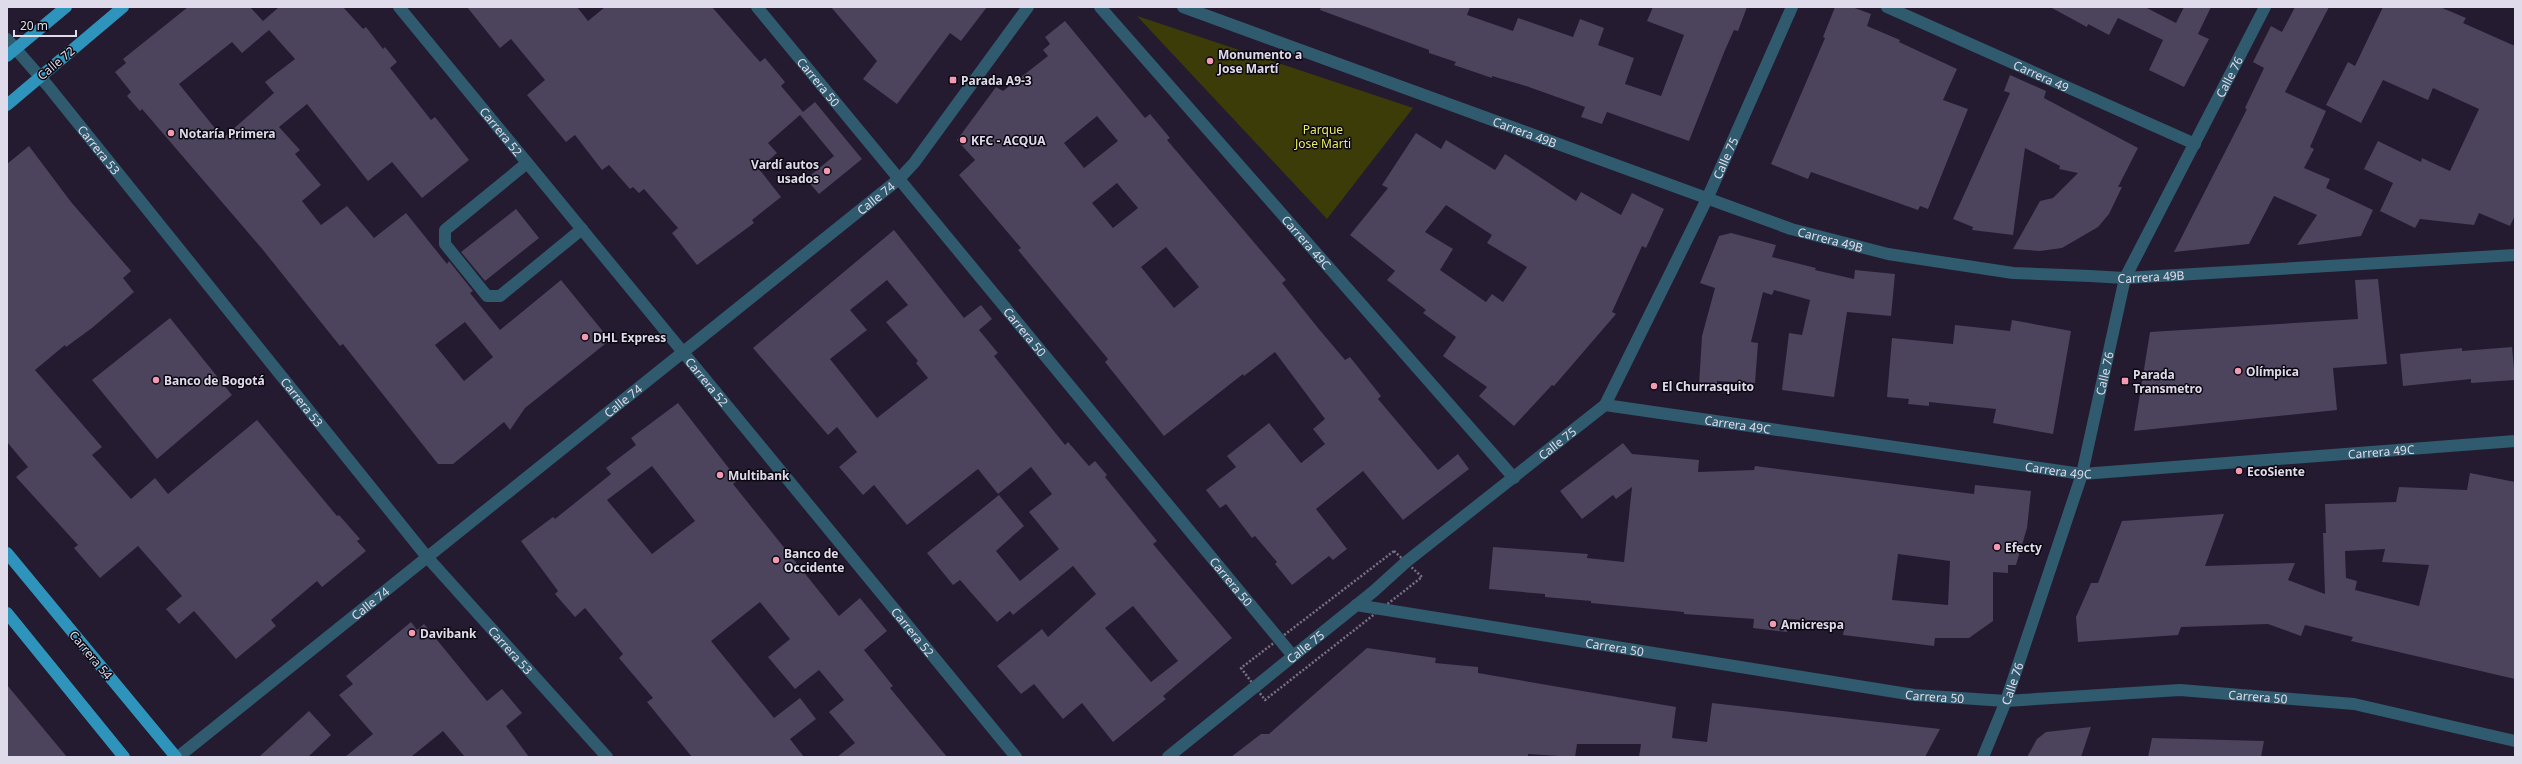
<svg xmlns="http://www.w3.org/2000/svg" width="2522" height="764" viewBox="0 0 2522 764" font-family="'Noto Sans',sans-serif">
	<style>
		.green { fill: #3b3c08 }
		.building { fill: #4c435c; fill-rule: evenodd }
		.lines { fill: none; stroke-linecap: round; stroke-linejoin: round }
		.path { stroke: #797285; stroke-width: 2.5; stroke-dasharray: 2 2; stroke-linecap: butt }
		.minor { stroke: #305a6d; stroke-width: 12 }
		.major { stroke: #2f94bb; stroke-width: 12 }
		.poi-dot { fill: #f19ab1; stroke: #0c0811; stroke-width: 1.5 }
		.labels { text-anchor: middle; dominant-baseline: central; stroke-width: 3; stroke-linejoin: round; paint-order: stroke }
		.poi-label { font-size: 12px; font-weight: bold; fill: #e0dbea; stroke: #0c0811; text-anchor: start }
		.street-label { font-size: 12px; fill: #e0dbea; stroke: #0c0811 }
		.park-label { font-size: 12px; fill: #e9ed66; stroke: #0c0811 }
	</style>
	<rect width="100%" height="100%" fill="#241b31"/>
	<path class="green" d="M1137 16 1413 108 1327 219Z"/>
	<g class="building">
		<path d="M188 7H250L263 21 279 7H343L363 29 366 27 383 49 385 47 397 62 390 68 431 120 435 117 469 160 422 198 392 162 368 181 307 104 279 127 300 150 295 154 321 185 302 201 321 225 347 206 374 238 406 213 447 264 449 261 473 291 470 293 500 330 561 280 610 340 525 408 510 430 504 422 453 464H438L343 344 340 346 263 250 142 109 140 111 127 96 131 92 115 72 126 63 123 59ZM269 30 295 59 265 82 274 93 223 138 179 84 232 42 242 53ZM465 322 493 357 464 381 435 345Z"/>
		<path d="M467 7H577L588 21 605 7H712L760 62 765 58 785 82 781 86 803 112 815 102 862 159 819 194 806 179 834 156 800 115 768 143 777 153 759 169 781 197 752 220 754 223 697 265 672 233 678 228 644 189 639 193 633 187 630 189 609 165 602 170 575 135 566 142 527 95 545 80 511 39 500 48Z"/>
		<path d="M831 7H987L961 41 950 33 897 104 863 79 877 61Z"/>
		<path d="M1321 7H1470L1467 15 1513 31 1518 18 1573 37 1580 19 1604 28 1598 45 1634 58 1625 84 1661 96 1684 35 1647 21 1653 7H1747L1738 31 1734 30 1725 50 1689 141 1607 112 1602 124 1581 117 1585 107 1526 86 1492 76V78L1454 65 1456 62 1429 53V50L1320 10Z"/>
		<path d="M1835 7H1852L1871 14 1867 26 1900 40 1899 42 1957 69 1943 100 1968 109 1928 209 1920 206 1918 210 1811 172 1808 179 1771 164 1825 38 1823 37Z"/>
		<path d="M2050 7H2145L2176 23 2184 7H2211L2198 34 2209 39 2184 87 2149 70 2163 40 2118 18 2109 35 2088 24 2087 27Z"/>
		<path d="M2295 7H2329L2285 92 2326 111 2310 147 2314 149 2304 168 2330 179 2326 188 2373 210 2361 236 2297 245 2317 215 2274 196 2249 244 2174 252 2247 109 2245 108 2264 68 2253 62 2271 26 2282 32Z"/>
		<path d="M2383 7H2440L2466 18 2463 23 2515 46V215L2510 226 2479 213 2474 225 2420 219 2415 228 2380 211 2393 183 2364 169 2378 141 2421 162 2422 158 2450 171 2479 109 2433 88 2428 100 2383 80 2361 123 2326 105 2348 62 2355 66Z"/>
		<path d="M1065 21 1145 118 1150 114 1170 138 1167 140 1286 280 1282 283 1318 328 1345 360 1350 357 1381 396 1378 399 1438 470 1458 454 1469 469 1403 520 1363 471 1316 509 1347 549 1333 560 1329 556 1292 585 1275 564 1277 562 1255 536 1252 538 1226 504 1220 508 1206 490 1236 467 1227 456 1269 423 1301 463 1325 444 1313 429 1325 419 1275 352 1244 376 1243 374 1164 436 1105 362 1108 359 1018 250 1021 248 959 175 975 160 957 140 996 87 1003 91 1048 56 1043 50 1050 44 1045 37ZM1097 116 1118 141 1084 168 1064 143ZM1117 183 1138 208 1113 228 1092 203ZM1166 247 1199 287 1174 308 1141 267Z"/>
		<path d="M2010 75 2046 91 2044 98 2138 148 2118 187H2122L2109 214 2098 227 2062 248 2040 251 2013 249 2040 201 2053 198 2078 173 2059 169 2060 166 2025 148 2013 235 1972 230 1973 227 1953 219 2010 93 2004 91Z"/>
		<path d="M1416 133 1441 149 1446 140 1495 170 1505 154 1576 201 1581 192 1621 215 1632 193 1664 209 1646 248 1642 246 1612 312 1616 314 1554 386 1552 385 1514 426 1479 396 1487 387 1443 356 1456 337 1423 313 1426 310 1387 280 1395 271 1350 235 1388 188 1382 185ZM1446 205 1492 235 1487 243 1527 267 1503 302 1492 294 1486 302 1440 270 1453 249 1425 232Z"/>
		<path d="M29 146 71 202 131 271 123 278 134 292 92 328 66 347 65 345 35 370 102 447 92 455 131 499 155 478 168 494 257 420 337 516 339 515 360 539 357 541 366 551 322 587 317 581 271 620 276 626 236 659 194 611 179 624 166 609 182 596 138 546 100 578 74 548 78 545 16 477 28 467 7 442V164Z"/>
		<path d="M516 209 539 238 485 281 461 252Z"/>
		<path d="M894 230 964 318 981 305 992 319 979 330 998 353 994 356 1065 445 1068 442 1089 466 1095 461 1107 475 1105 477 1157 541 1153 544 1232 638 1163 696 1166 699 1113 742 1082 703 1063 719 1034 684 1021 694 997 666 1042 629 1048 637 1096 594 1073 566 1013 615 1010 611 997 622 960 580 953 585 927 553 999 495 1024 526 996 551 1020 581 1059 549 1029 512 1052 494 1031 467 998 494 978 469 907 525 874 485 863 495 839 467 857 452 837 427 828 435 753 348ZM887 280 908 305 886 322 918 361 916 363 928 378 877 418 830 359 867 330 850 310ZM1133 606 1178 661 1151 682 1105 628Z"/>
		<path d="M1731 233 1776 245 1772 257 1816 268 1815 270 1854 279 1855 270 1895 274 1891 316 1847 312 1834 397 1782 390 1789 333 1802 335 1810 300 1774 290 1772 295 1763 292 1751 342 1758 343 1755 383 1717 381V386L1699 385 1702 336 1715 288 1700 283 1719 236Z"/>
		<path d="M2378 279 2387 364 2333 368 2337 410 2134 431 2150 332 2358 319 2355 280Z"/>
		<path d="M170 318 232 395 157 459 92 380Z"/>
		<path d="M2012 320 2071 331 2053 434 1993 423 1996 409 1929 402V406L1908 404 1909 399 1887 397 1892 338 1953 344 1955 325 2010 331Z"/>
		<path d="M2512 347 2515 380 2471 383V379L2403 386 2400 354 2462 348V351Z"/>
		<path d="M678 403 738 480 733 484 839 616 860 598 887 631 864 650 893 686 890 688 947 757H837L855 743 829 712 844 700 819 670 795 689 768 657 790 639 760 602 711 641 774 718 800 698 816 719 790 739 804 757H692L647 702 653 698 619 658 623 654 585 608 575 617 555 594 558 591 521 541 553 517 555 519 611 474 606 468 636 445 631 438ZM652 466 695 521 652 554 607 500Z"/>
		<path d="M1623 443 1632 454 1699 460 1698 472 1754 470 1755 466 1974 494 1975 485 2031 491 2027 528 2016 565H2008V573L1993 572V621L1969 638H1935L1934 646 1843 635 1845 623 1788 619 1787 632 1753 628 1754 619 1684 614V612L1591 603V601L1545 597V594L1489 589 1493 547 1588 554 1587 558 1624 562 1632 487 1616 499 1613 495 1582 519 1560 491ZM1898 554 1950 561 1948 605 1892 600Z"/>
		<path d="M2470 473 2515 482V679L2351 641 2353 637 2305 625 2301 636 2268 624 2181 627 2178 635 2078 642 2076 617 2091 583H2098L2122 521 2224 514 2205 566 2295 563 2288 580 2325 594 2323 533H2326L2325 504 2396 502 2399 487 2467 490ZM2385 549 2382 562 2429 565 2419 606 2355 590 2357 581 2346 578 2345 551Z"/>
		<path d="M411 622 417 630 424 624 487 701 502 689 522 713 506 726 529 757H465L443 731 411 757H345L373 734 339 695 353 684 346 676Z"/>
		<path d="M1367 648 1436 658 1435 663 1478 667V673L1676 707 1672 738 1707 742 1712 703 1940 729 1925 757H1639L1641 744H1577L1575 757 1528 754V757H1231L1261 734H1269Z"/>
		<path d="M7 685 67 757H7Z"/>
		<path d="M309 711 331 735 308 757H259Z"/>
		<path d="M2091 727 2081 757H2027L2037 739 2046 732Z"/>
		<path d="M2152 738 2264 741 2261 757H2148Z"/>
	</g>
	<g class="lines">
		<path class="path" d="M1394 551 1422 577 1265 700 1241 668Z"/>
		<g class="minor">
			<path id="s1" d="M399 7 1016 757"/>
			<path id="s2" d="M757 7 1293 656"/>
			<path id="s3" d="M1100 7 1514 478"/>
			<path id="s4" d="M1183 7 1791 229 1888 254 2013 273 2090 276 2125 278 2515 255"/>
			<path id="s5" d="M1887 7 2195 144"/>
			<path id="s6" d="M7 39 48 86 427 557 607 757"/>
			<path d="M527 163 445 230V244L487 296H500L582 229"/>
			<path id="s7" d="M1605 405 2082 474 2515 441"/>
			<path id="s8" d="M1356 605 1914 695 2006 701 2180 690 2354 704 2515 741"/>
			<path id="s9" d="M178 757 899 179 914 163 1028 7"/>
			<path id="s10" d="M1168 757 1374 591 1406 562 1605 405 1707 199 1792 7"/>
			<path id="s11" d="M1983 757 2006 701 2082 474 2125 278 2265 7"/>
		</g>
		<g class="major">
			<path d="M7 56 66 7"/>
			<path d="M7 105 123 7"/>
			<path d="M7 553 176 757"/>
			<path d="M7 613 124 757"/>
		</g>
	</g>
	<g class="poi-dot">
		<circle cx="1210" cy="61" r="4"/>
		<rect x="949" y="76" width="8" height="8" rx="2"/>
		<circle cx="171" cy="133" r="4"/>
		<circle cx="963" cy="140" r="4"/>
		<circle cx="827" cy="171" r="4"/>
		<circle cx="585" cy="337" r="4"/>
		<circle cx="2238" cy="371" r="4"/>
		<circle cx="156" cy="380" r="4"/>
		<rect x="2121" y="377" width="8" height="8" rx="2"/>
		<circle cx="1654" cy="386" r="4"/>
		<circle cx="2239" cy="471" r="4"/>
		<circle cx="720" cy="475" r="4"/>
		<circle cx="1997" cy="547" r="4"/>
		<circle cx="776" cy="560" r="4"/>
		<circle cx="1773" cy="624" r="4"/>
		<circle cx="412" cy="633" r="4"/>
	</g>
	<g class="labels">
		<g class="poi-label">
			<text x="1218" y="54">Monumento a<tspan x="1218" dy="14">Jose Martí</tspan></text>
			<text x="961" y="80">Parada A9-3</text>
			<text x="179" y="133">Notaría Primera</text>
			<text x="971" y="140">KFC - ACQUA</text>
			<text x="819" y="164" text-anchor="end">Vardí autos<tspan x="819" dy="14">usados</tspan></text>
			<text x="593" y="337">DHL Express</text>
			<text x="2246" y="371">Olímpica</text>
			<text x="2133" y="374">Parada<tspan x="2133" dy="14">Transmetro</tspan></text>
			<text x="164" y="380">Banco de Bogotá</text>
			<text x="1662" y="386">El Churrasquito</text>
			<text x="2247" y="471">EcoSiente</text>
			<text x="728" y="475">Multibank</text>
			<text x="2005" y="547">Efecty</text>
			<text x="784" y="553">Banco de<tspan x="784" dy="14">Occidente</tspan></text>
			<text x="1781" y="624">Amicrespa</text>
			<text x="420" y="633">Davibank</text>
		</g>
		<g class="street-label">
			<text transform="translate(56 63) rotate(-40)">Calle 72</text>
			<text stroke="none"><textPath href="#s5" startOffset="169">Carrera 49</textPath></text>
			<text stroke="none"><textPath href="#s11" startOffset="727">Calle 76</textPath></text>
			<text stroke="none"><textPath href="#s2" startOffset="97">Carrera 50</textPath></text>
			<text stroke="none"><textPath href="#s1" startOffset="161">Carrera 52</textPath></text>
			<text stroke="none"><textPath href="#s4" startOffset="364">Carrera 49B</textPath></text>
			<text stroke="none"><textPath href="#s6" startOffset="144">Carrera 53</textPath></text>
			<text stroke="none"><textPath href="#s10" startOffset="836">Calle 75</textPath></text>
			<text stroke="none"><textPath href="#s9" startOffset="894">Calle 74</textPath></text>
			<text stroke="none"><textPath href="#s4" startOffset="688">Carrera 49B</textPath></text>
			<text stroke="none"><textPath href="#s3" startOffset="313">Carrera 49C</textPath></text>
			<text stroke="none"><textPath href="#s4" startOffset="1012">Carrera 49B</textPath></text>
			<text stroke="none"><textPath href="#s2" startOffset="421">Carrera 50</textPath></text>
			<text stroke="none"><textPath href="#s11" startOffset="403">Calle 76</textPath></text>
			<text stroke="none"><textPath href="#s1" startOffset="485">Carrera 52</textPath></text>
			<text stroke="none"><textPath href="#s9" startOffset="570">Calle 74</textPath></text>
			<text stroke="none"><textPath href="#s6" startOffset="468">Carrera 53</textPath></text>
			<text stroke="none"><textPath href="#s7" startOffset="134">Carrera 49C</textPath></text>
			<text stroke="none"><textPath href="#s10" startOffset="500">Calle 75</textPath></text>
			<text stroke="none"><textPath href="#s7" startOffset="782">Carrera 49C</textPath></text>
			<text stroke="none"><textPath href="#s7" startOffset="458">Carrera 49C</textPath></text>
			<text stroke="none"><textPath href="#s2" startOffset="745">Carrera 50</textPath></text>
			<text stroke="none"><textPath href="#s9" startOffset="246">Calle 74</textPath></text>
			<text stroke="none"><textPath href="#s1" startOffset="809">Carrera 52</textPath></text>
			<text stroke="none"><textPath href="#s10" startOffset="176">Calle 75</textPath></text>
			<text stroke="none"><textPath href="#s8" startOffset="262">Carrera 50</textPath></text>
			<text stroke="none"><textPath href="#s6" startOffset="792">Carrera 53</textPath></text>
			<text transform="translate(91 655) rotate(50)">Carrera 54</text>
			<text stroke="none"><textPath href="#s11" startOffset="79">Calle 76</textPath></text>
			<text stroke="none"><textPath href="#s8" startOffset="586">Carrera 50</textPath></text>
			<text stroke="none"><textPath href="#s8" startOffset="910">Carrera 50</textPath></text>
		</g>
		<g class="park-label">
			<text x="1323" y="129">Parque<tspan x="1323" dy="14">Jose Marti</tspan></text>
		</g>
	</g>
	<rect width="2522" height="764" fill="none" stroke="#e0dbea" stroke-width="16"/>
	<path d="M14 30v6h62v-6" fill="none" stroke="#e0dbea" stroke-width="2"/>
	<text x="20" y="30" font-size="12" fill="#e0dbea" stroke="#0c0811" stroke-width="3" paint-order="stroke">20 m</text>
</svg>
